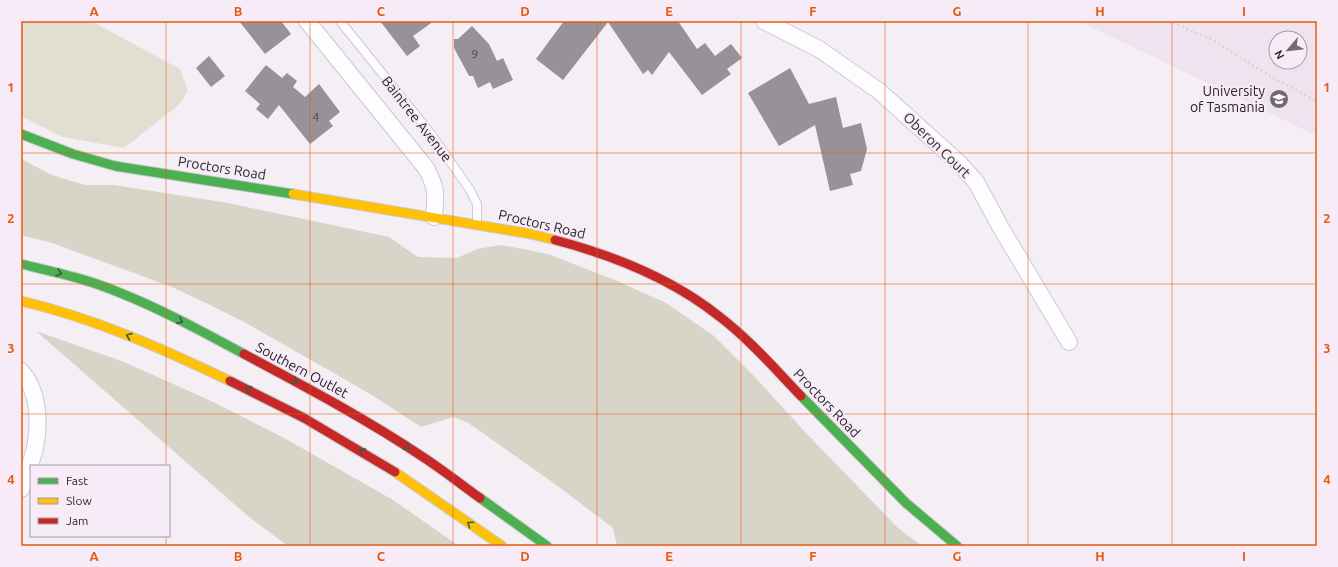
<svg xmlns="http://www.w3.org/2000/svg" width="1338" height="567" viewBox="0 0 1338 567" font-family="Ubuntu,sans-serif">
	<style>
		.built { fill: #f0e3f0; fill-rule: evenodd }
		.green { fill: #e0dfd2 }
		.forest { fill: #d7d5c8 }
		.building { fill: #969297 }
		.lines { fill: none; stroke-linecap: round; stroke-linejoin: round }
		.lane-casing { stroke: #cec9cf; stroke-width: 10 }
		.street-casing { stroke: #cec9cf; stroke-width: 18 }
		.fast-casing { stroke: #cec9cf; stroke-width: 11 }
		.slow-casing { stroke: #cec9cf; stroke-width: 11 }
		.jam-casing { stroke: #cec9cf; stroke-width: 11 }
		.path { stroke: #d6d4d6; stroke-width: 2.5; stroke-dasharray: 2 3; stroke-linecap: butt }
		.lane { stroke: #fdfcfe; stroke-width: 8 }
		.street { stroke: #fdfcfe; stroke-width: 16 }
		.fast { stroke: #4caf50; stroke-width: 9 }
		.slow { stroke: #ffc107; stroke-width: 9 }
		.jam { stroke: #c62828; stroke-width: 9 }
		.oneway { stroke: #385d3a }
		.grid { fill: none; stroke: #e8590c; stroke-width: 1; stroke-opacity: 0.55 }
		.labels { text-anchor: middle; dominant-baseline: central; stroke-width: 4; stroke-linejoin: round; paint-order: stroke }
		.number-label { font-size: 12px; fill: #464146 }
		.poi-label { font-size: 14px; fill: #2b262b; stroke: #f7ebf8; text-anchor: end }
		.street-label { font-size: 14px; fill: #2b262b; stroke: #f7ebf8 }
		.neatline { fill: none; stroke: #e8590c; stroke-width: 1.5 }
		.grid-label { font-size: 13px; text-anchor: middle; font-weight: bold; fill: #e8590c }
	</style>
	<rect width="100%" height="100%" fill="#f4eef5"/>
	<path class="built" d="M1079 21H1317V136ZM1276 38H1300V62H1276Z"/>
	<path class="green" d="M21 21H91L180 69 188 91 180 104 124 148 63 137 21 116Z"/>
	<g class="forest">
		<path d="M21 159 52 175 85 185H114L228 203 389 237 418 257 457 258 477 249 501 245 548 254 617 281 666 303 714 336 755 377 804 431 898 528 922 546H617L613 528 555 484 467 422 453 417 421 427 375 397 332 372 244 322 206 303 172 287 52 243 21 235Z"/>
		<path d="M36 331 124 362 209 400 286 439 393 500 459 546H288L249 517Z"/>
	</g>
	<g class="building">
		<path d="M239 21H281L291 34 265 54Z"/>
		<path d="M380 21H434L413 36 420 46 407 56Z"/>
		<path d="M564 21H678L697 49 705 43 715 56 731 44 742 58 727 69 731 74 702 95 669 52 652 75 648 70 643 74 608 22 563 80 536 59Z"/>
		<path d="M472 26 489 44 497 61 503 58 513 80 493 89 490 82 478 88 473 76H469L454 48V39H458Z"/>
		<path d="M209 56 225 76 211 87 196 68Z"/>
		<path d="M266 65 282 78 287 73 297 81 293 87 305 97 319 84 340 112 329 121 333 126 310 144 279 105 268 119 256 109 260 104 245 91Z"/>
		<path d="M790 68 809 104 836 97 843 128 861 123 867 149 861 171 850 174 853 185 830 191 815 125 779 146 748 93Z"/>
	</g>
	<g class="lines">
		<g class="lane-casing">
			<path id="lane" d="M340 21 431 134 470 190 477 204V224"/>
		</g>
		<g class="street-casing">
			<g id="street">
				<path d="M307 21 426 168C437 188 436 195 434 217"/>
				<path d="M764 21 819 49 879 91 960 164 976 182 1001 228 1069 342"/>
				<path d="M21 371C39 391 40 422 35 448 32 461 26 475 21 489"/>
			</g>
		</g>
		<g class="fast-casing">
			<g id="fast">
				<path d="M21 134 73 154 115 166 293 194"/>
				<path d="M21 264C54 272 87 279 118 292 161 309 203 332 244 354"/>
				<path d="M801 396 906 503 957 546"/>
				<path d="M480 498 547 546"/>
			</g>
		</g>
		<g class="slow-casing">
			<g id="slow">
				<path d="M293 194 531 234 555 240"/>
				<path d="M21 301C94 318 163 349 230 381"/>
				<path d="M395 472 502 546"/>
			</g>
		</g>
		<g class="jam-casing">
			<g id="jam">
				<path d="M555 240C612 255 674 280 720 317 750 340 775 369 801 396"/>
				<path d="M244 354C306 387 368 420 426 459 444 471 462 485 480 498"/>
				<path d="M230 381 304 418 395 472"/>
			</g>
		</g>
		<path class="path" d="M1168 21 1211 39 1275 79 1317 101"/>
		<use href="#lane" class="lane"/>
		<use href="#street" class="street"/>
		<use href="#fast" class="fast"/>
		<use href="#slow" class="slow"/>
		<use href="#jam" class="jam"/>
	</g>
	<defs><path id="oneway-chevron" d="M-2-3.5L2.5 0L-2 3.5" fill="none" stroke-width="1.6" stroke-linecap="round" stroke-linejoin="round"/></defs>
	<g class="oneway">
		<use href="#oneway-chevron" transform="translate(59 273) rotate(16)"/>
		<use href="#oneway-chevron" transform="translate(180 321) rotate(26)"/>
		<use href="#oneway-chevron" transform="translate(129 336) rotate(-158)"/>
		<use href="#oneway-chevron" transform="translate(295 381) rotate(28)"/>
		<use href="#oneway-chevron" transform="translate(248 389) rotate(-155)"/>
		<use href="#oneway-chevron" transform="translate(407 447) rotate(33)"/>
		<use href="#oneway-chevron" transform="translate(362 451) rotate(-149)"/>
		<use href="#oneway-chevron" transform="translate(470 524) rotate(-145)"/>
	</g>
	<path class="grid" d="M166 21V466M310 21V546M453 21V546M597 21V546M741 21V546M885 21V546M1028 21V546M1172 21V546M21 153H1317M21 284H1317M21 414H1317M166 536V546"/>
	<defs>
		<g id="university-disc" transform="scale(1)"><circle r="9.5" fill="#716c72" stroke="#f7ebf8"/><path d="M0-5L7-2L0 1L-7-2ZM-4 1L0 2.5L4 1V4Q0 6-4 4Z" fill="#fff"/></g>
	</defs>
	<g fill-rule="evenodd">
		<use href="#university-disc" x="1279" y="99"/>
	</g>
	<g class="labels">
		<g class="number-label">
			<text x="475" y="53">9</text>
			<text x="316" y="116">4</text>
		</g>
		<g class="poi-label">
			<text x="1265" y="91">University<tspan x="1265" dy="16">of Tasmania</tspan></text>
		</g>
		<g class="street-label">
			<text transform="translate(417 119) rotate(52)">Baintree Avenue</text>
			<text transform="translate(937 145) rotate(44)">Oberon Court</text>
			<text transform="translate(222 168) rotate(9)">Proctors Road</text>
			<text transform="translate(542 224) rotate(13)">Proctors Road</text>
			<text transform="translate(302 370) rotate(28)">Southern Outlet</text>
			<text transform="translate(827 403) rotate(46)">Proctors Road</text>
		</g>
	</g>
	<rect width="1338" height="567" fill="none" stroke="#f7ebf8" stroke-width="44"/>
	<rect x="30" y="465" width="140" height="72" fill="#f7ebf8" stroke="#a59ca6"/>
	<rect x="38" y="478" width="20" height="6" fill="#4caf50" stroke="#a59ca6"/>
	<text x="66" y="485" font-size="12" fill="#2b262b">Fast</text>
	<rect x="38" y="498" width="20" height="6" fill="#ffc107" stroke="#a59ca6"/>
	<text x="66" y="505" font-size="12" fill="#2b262b">Slow</text>
	<rect x="38" y="518" width="20" height="6" fill="#c62828" stroke="#a59ca6"/>
	<text x="66" y="525" font-size="12" fill="#2b262b">Jam</text>
	<g transform="translate(1288 50) rotate(242)"><circle r="19" fill="#f7ebf8" stroke="#a59ca6"/>
	<path d="M0-3L7 15L0 10L-7 15Z" fill="#716c72"/>
	<text y="-6" font-size="11" font-weight="bold" text-anchor="middle" fill="#2b262b">N</text>
	</g>
	<rect x="22" y="22" width="1294" height="523" class="neatline"/>
	<g class="grid-label">
		<text x="94" y="16">A</text>
		<text x="238" y="16">B</text>
		<text x="381" y="16">C</text>
		<text x="525" y="16">D</text>
		<text x="669" y="16">E</text>
		<text x="813" y="16">F</text>
		<text x="957" y="16">G</text>
		<text x="1100" y="16">H</text>
		<text x="1244" y="16">I</text>
		<text x="11" y="92">1</text>
		<text x="1327" y="92">1</text>
		<text x="11" y="223">2</text>
		<text x="1327" y="223">2</text>
		<text x="11" y="353">3</text>
		<text x="1327" y="353">3</text>
		<text x="11" y="484">4</text>
		<text x="1327" y="484">4</text>
		<text x="94" y="561">A</text>
		<text x="238" y="561">B</text>
		<text x="381" y="561">C</text>
		<text x="525" y="561">D</text>
		<text x="669" y="561">E</text>
		<text x="813" y="561">F</text>
		<text x="957" y="561">G</text>
		<text x="1100" y="561">H</text>
		<text x="1244" y="561">I</text>
	</g>
</svg>
